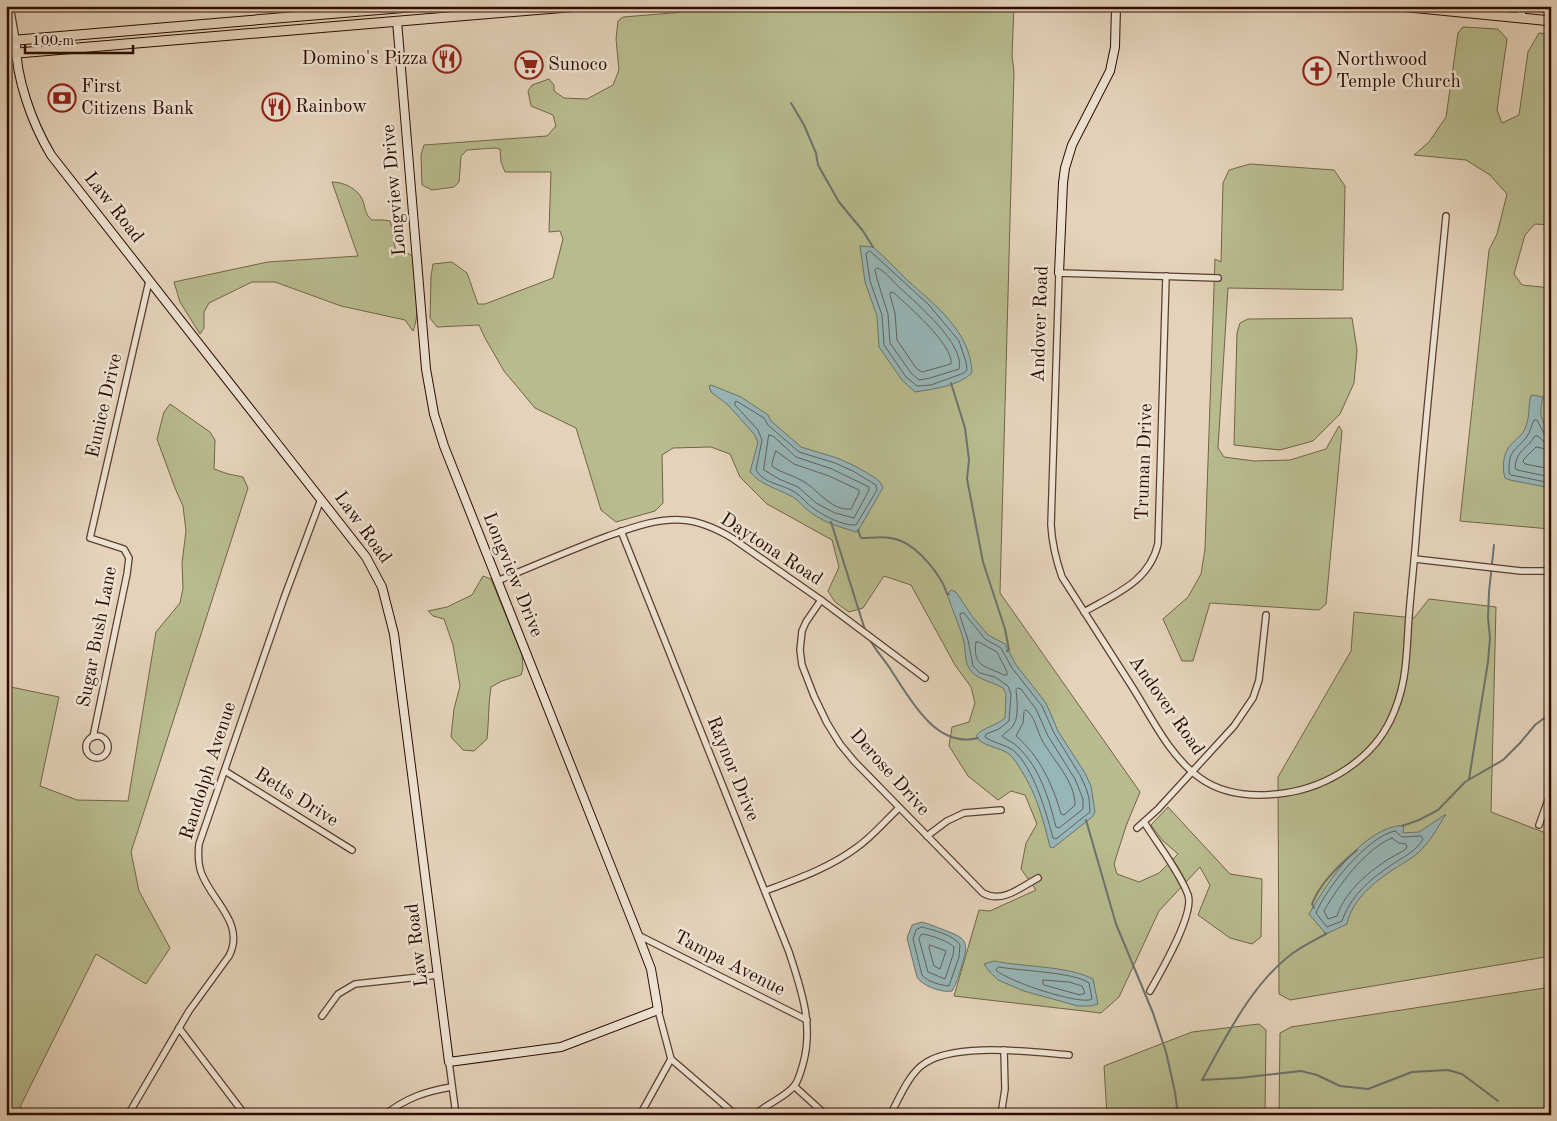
<svg xmlns="http://www.w3.org/2000/svg" width="1557" height="1121" viewBox="0 0 1557 1121" font-family="'Old Standard TT',serif">
	<style>
		.green { fill: #b7bb8d; stroke: #726346 }
		.water { fill: #97b6b7; stroke: #6c726e }
		.lines { fill: none; stroke-linecap: round; stroke-linejoin: round }
		.shore { stroke: #62605c; stroke-width: 1 }
		.stream { stroke: #6c726e; stroke-width: 2 }
		.street-casing { stroke: #5a3d2e; stroke-width: 8 }
		.secondary-casing { stroke: #2c0b00; stroke-width: 10 }
		.primary-casing { stroke: #2c0b00; stroke-width: 11 }
		.street { stroke: #ede2d2; stroke-width: 5.5 }
		.secondary { stroke: #ede2d2; stroke-width: 8 }
		.primary { stroke: #e4d2ba; stroke-width: 9 }
		.labels { text-anchor: middle; dominant-baseline: central; stroke-width: 5; stroke-linejoin: round; paint-order: stroke }
		.poi-label { font-size: 19px; fill: #2c0b00; stroke: #ede2d2; text-anchor: start }
		.street-label { font-size: 19px; fill: #2c0b00; stroke: #ede2d2 }
	</style>
	<rect width="100%" height="100%" fill="#e4d2ba"/>
	<filter id="stains"><feTurbulence type="fractalNoise" baseFrequency=".004" numOctaves="4"/><feColorMatrix values="0 0 0 0 .2 0 0 0 0 .09 0 0 0 0 .02 0 0 0 .5 -.17"/></filter>
	<radialGradient id="worn" r=".72"><stop offset=".6" stop-color="#630" stop-opacity="0"/><stop offset="1" stop-color="#630" stop-opacity=".3"/></radialGradient>
	<g class="green">
		<path d="M758 6H1014L1012 55 1014 72 1000 593 1140 792 1126 826 1114 864 1117 874 1139 882 1159 873 1178 854 1162 840 1151 825 1168 807 1230 874 1262 879 1261 937 1252 944 1230 938 1198 915 1210 885 1200 867 1159 911 1119 997 1101 1013 954 996 979 910 990 911 1036 890 1021 869 1026 843 1037 824 1025 795 1011 791 998 800 968 776 949 746 952 727 969 722 975 703 971 687 955 665 911 585 884 576 863 608 849 612 835 602 828 591 839 567 832 540 767 504 740 477 730 454 711 447 673 448 662 455 663 503 655 511 616 522 601 510 576 428 535 408 504 371 485 338 479 325 437 327 430 318 431 276 433 264 452 262 467 273 478 304H485L553 278 563 239 560 231 549 232 551 172H505L501 162 500 149 494 148 467 150 461 156 459 182 454 187 432 190 422 185 421 155 424 145 547 136 556 126 553 115 531 106 528 91 532 85 549 79 554 85V91L564 98 587 99 613 85 619 70 616 39 618 21 623 17Z"/>
		<path d="M1463 27 1498 29 1507 39 1497 110 1502 123 1519 115 1528 52 1539 33 1551 34V225L1535 224 1525 235 1514 274 1522 285 1551 288 1550 529 1460 521 1489 250 1497 234 1507 194 1490 175 1466 160 1414 155 1429 142 1446 117 1458 33Z"/>
		<path d="M1250 164 1334 170 1345 186 1343 290 1228 288 1218 448 1224 457 1254 461 1290 460 1326 449 1339 426 1342 431 1326 604 1319 610 1210 603 1193 661H1182L1163 619 1188 597 1201 574 1205 549 1215 259 1221 262 1223 183 1229 170Z"/>
		<path d="M332 182C343 182 357 188 362 199 366 207 364 214 372 220H383L390 221C394 232 392 241 397 253H407L413 256C415 278 421 312 413 331L405 320 341 306 275 282H252L209 303 204 312V328L200 334 180 302 174 282 268 262 358 256Z"/>
		<path d="M1352 318 1357 350 1354 383 1340 414 1313 441 1280 450 1234 445 1237 333 1240 323 1248 319Z"/>
		<path d="M170 404 210 432 215 440 214 469 228 474 243 477 248 488 131 852 139 891 170 948 146 984 96 954 20 1107 31 1115H6V686L59 697 40 786 77 800 128 801 156 632 180 603 183 588 182 563 186 531 183 506 175 488 157 439 164 412Z"/>
		<path d="M483 576 491 579 522 655 523 668 521 675 502 681 491 687C488 705 489 722 487 739L474 751 463 750 451 737 454 709 460 686 453 645 444 619 433 616 428 611 447 607 472 595Z"/>
		<path d="M1429 599 1496 607 1491 812 1551 835V956L1290 1000 1279 994 1278 777 1351 651 1354 612 1414 618Z"/>
		<path d="M1551 987V1115H1279L1280 1033 1291 1027Z"/>
		<path d="M1259 1024 1266 1030 1265 1115H1107L1104 1066 1192 1032Z"/>
	</g>
	<g class="water">
		<path d="M860 246 873 247C885 257 896 269 907 280 935 305 971 332 972 373 959 386 933 389 915 392L902 380 879 347 877 316 865 282Z"/>
		<path d="M711 385 741 397 768 415 771 421 801 447 837 458 855 466 874 477 880 482 883 488 881 491 858 531 856 532C840 527 822 522 809 511 803 507 798 499 791 496 776 488 761 485 750 472L758 442 754 434 728 405 711 392 709 386Z"/>
		<path d="M1531 395 1543 397C1539 413 1540 420 1551 434V488L1510 480 1505 478C1502 469 1503 455 1509 447 1515 439 1523 436 1526 426 1530 416 1528 405 1531 395Z"/>
		<path d="M951 590 956 592 972 616 988 635 1005 644 1016 665 1046 703 1058 731 1085 773 1091 786 1095 812 1092 817 1053 848 1050 847C1043 819 1037 795 1021 770 1018 765 1014 758 1009 754 1000 747 980 746 976 736 983 727 996 726 1005 718L1006 694 1003 688C993 682 979 680 972 672 964 664 966 652 964 642 960 626 952 610 947 594Z"/>
		<path d="M1446 814C1439 825 1432 839 1422 849 1414 858 1404 862 1394 869 1374 882 1352 900 1347 924L1326 934 1309 914C1329 880 1362 828 1404 825L1403 833 1419 832Z"/>
		<path d="M922 922C930 924 936 927 944 930 965 938 970 940 962 965 959 974 957 983 952 991 942 993 922 986 917 977L907 938 912 925Z"/>
		<path d="M994 961C1023 967 1069 966 1093 979L1098 1004 1090 1006H1078L1024 991 998 980 989 971 984 964Z"/>
	</g>
	<g class="lines">
		<g class="shore">
			<path d="M870 251 929 305 959 341 966 362 967 370 964 373 931 385 917 386 906 377 884 345 882 315 870 281 866 254Z"/>
			<path d="M877 268C886 271 893 282 900 288 917 304 965 344 959 369L930 378 919 380 911 373 890 343 888 314 877 279 875 270Z"/>
			<path d="M891 292 894 293C907 305 954 345 951 364L922 372 916 368 897 340 895 313 890 295Z"/>
			<path d="M738 402 764 418 768 425 799 452 835 463 853 471 876 485 877 490 856 525C843 526 824 516 813 508 807 504 802 497 796 493 784 484 763 484 756 470L762 440 758 430 735 405V402Z"/>
			<path d="M769 435 773 436 796 457 832 469 869 487V490L854 518 835 513 816 503 798 487 779 479 764 470Z"/>
			<path d="M1551 437 1545 435 1537 420H1534C1531 426 1530 433 1526 438 1512 454 1509 450 1509 473L1511 475 1551 483"/>
			<path d="M1551 443 1544 442 1538 436H1535C1527 449 1516 450 1515 468L1517 470 1551 477"/>
			<path d="M1551 450 1536 447 1524 459 1523 462 1525 464 1551 469"/>
			<path d="M776 451 794 464 829 476 859 490V493L851 509C830 511 817 488 801 480 792 475 782 473 773 467L772 464Z"/>
			<path d="M961 613H964L985 639 1001 648 1012 668 1042 706 1054 733 1080 775 1086 788 1089 798 1090 812 1056 839 1053 838C1046 812 1034 768 1013 750 1004 744 993 743 985 737L986 734 999 729 1009 721 1011 694 1008 686 995 677 980 673 973 666 968 640 960 616Z"/>
			<path d="M976 642H979L997 652 1007 672V675H1004C987 666 972 668 976 642Z"/>
			<path d="M1018 688 1021 689 1036 709 1048 736 1075 779 1083 799V809L1059 828 1056 827C1049 799 1040 768 1018 747 1014 743 1007 740 1002 736 1005 732 1011 730 1014 724 1019 716 1017 699 1016 690Z"/>
			<path d="M1026 710C1035 716 1037 731 1042 740 1053 760 1075 781 1075 805L1064 815 1061 814C1053 785 1039 755 1016 736L1023 723 1024 712Z"/>
			<path d="M1395 831 1402 837 1421 836 1423 839C1415 853 1402 857 1390 866 1369 880 1350 897 1342 921L1327 927 1316 913C1326 888 1368 836 1395 831Z"/>
			<path d="M1392 838 1399 843 1406 844 1407 848C1401 853 1393 856 1387 860 1366 874 1345 892 1337 916L1328 919 1324 911C1338 886 1365 849 1392 838Z"/>
			<path d="M922 927C933 930 954 935 960 945L959 957 949 986C940 985 928 982 922 975L913 939 916 930Z"/>
			<path d="M922 934C931 935 948 941 954 947L953 955 945 979 928 972 919 939Z"/>
			<path d="M930 945 946 951 940 969 934 966 929 948Z"/>
			<path d="M999 967C1020 971 1074 972 1089 983L1092 999C1082 1006 1006 981 996 970Z"/>
			<path d="M1043 980 1069 982 1082 986 1085 993 1080 995 1044 985Z"/>
		</g>
		<g class="stream">
			<path d="M791 103 804 125 816 153 818 165 839 202 863 231 873 247"/>
			<path d="M951 383 965 428 969 460 967 479 983 562 1005 629 1009 650 1007 651"/>
			<path d="M831 522 865 630"/>
			<path d="M858 530 861 538C874 538 889 535 901 541 919 548 942 576 947 594H949"/>
			<path d="M869 638C875 650 884 659 891 670 910 699 936 749 978 738"/>
			<path d="M1469 779 1488 662 1490 638 1488 618 1489 592 1494 545"/>
			<path d="M1086 820 1116 924 1153 1013 1166 1052 1175 1092 1178 1115"/>
			<path d="M1402 826 1419 820 1438 810 1465 782 1503 760 1520 743 1535 725 1551 713"/>
			<path d="M1314 908 1312 904C1320 883 1340 864 1357 850"/>
			<path d="M1202 1080C1226 1037 1252 983 1293 953 1303 946 1315 940 1326 934L1325 933"/>
			<path d="M1202 1080 1239 1078 1301 1071 1317 1075 1340 1086 1368 1089 1412 1072 1448 1070 1462 1074 1498 1101"/>
		</g>
		<g class="street-casing">
			<g id="street">
				<path d="M10 6 16 40"/>
				<path d="M1218 278 1059 273 1051 525C1052 543 1056 560 1062 577 1085 613 1108 649 1131 685 1151 716 1169 756 1200 778 1225 796 1257 797 1285 793 1327 787 1371 760 1390 721 1408 684 1406 655 1409 616 1411 590 1414 564 1416 538 1424 431 1436 323 1446 216"/>
				<path d="M621 531 789 952C801 989 814 1025 803 1064 801 1071 799 1079 795 1085 785 1098 767 1103 755 1115"/>
				<path d="M1415 559 1521 571H1551"/>
				<path d="M497 581C534 566 570 550 608 536 631 528 657 518 682 520 701 521 717 529 732 538L821 600 925 678"/>
				<path d="M821 600 806 622 802 631 800 650 802 665 814 696 827 723 840 744 854 761 983 893C1002 904 1021 887 1038 878"/>
				<path d="M1084 612C1115 594 1149 582 1158 544L1166 276"/>
				<circle cx="97" cy="747" r="11"/>
				<path d="M93 737 127 574 129 558 124 549 90 538 149 281"/>
				<path d="M225 771 352 850"/>
				<path d="M1144 822C1156 842 1181 874 1188 895 1195 914 1160 973 1150 991"/>
				<path d="M1539 825 1551 792"/>
				<path d="M1137 828 1158 809 1234 726 1253 698 1259 680 1266 615"/>
				<path d="M927 836 947 821 964 813 1001 810"/>
				<path d="M765 891C797 879 829 868 856 848 872 837 885 821 899 808"/>
				<path d="M638 935 807 1020"/>
				<path d="M322 1016 338 994 355 984 438 975"/>
				<path d="M179 1028 245 1115"/>
				<path d="M671 1059 736 1115"/>
				<path d="M449 1062 456 1115"/>
				<path d="M794 1086 826 1115"/>
				<path d="M128 1115 189 1011 229 956C246 923 211 901 201 872 198 863 198 854 199 844L284 598 321 499"/>
				<path d="M385 1115C405 1098 427 1091 452 1087"/>
				<path d="M640 1115 671 1059 658 1010"/>
				<path d="M890 1115C899 1099 907 1078 921 1066 950 1041 1032 1052 1069 1055"/>
				<path d="M1001 1115 1005 1089 1004 1050"/>
			</g>
		</g>
		<g class="secondary-casing">
			<g id="secondary">
				<path d="M1521 18V6"/>
				<path d="M16 40C15 77 32 123 51 155L366 557 382 587 394 634 449 1062 561 1047 658 1010 651 969 638 935 444 446 434 414 426 369 397 21"/>
				<path d="M1059 273 1063 183 1065 168 1072 145 1110 71 1115 47 1116 6"/>
			</g>
		</g>
		<g class="primary-casing">
			<g id="primary">
				<path d="M1399 6 1551 21"/>
				<path d="M1535 6 1551 8"/>
				<path d="M6 41 421 6"/>
				<path d="M6 54 580 6"/>
			</g>
		</g>
		<use href="#street" class="street"/>
		<use href="#secondary" class="secondary"/>
		<use href="#primary" class="primary"/>
	</g>
	<defs>
		<g id="restaurant-ring" transform="scale(1.4375)"><circle r="9.5" fill="#ede2d2" stroke="#8f2418" stroke-width="1.5"/><path d="M-5-6h1v4h1v-4h1v4h1v-4h1v5L-1.5 .5V6h-2V.5L-5-1ZM5-6V6H3V1.5H1.5Q1.5-4 5-6Z" fill="#8f2418"/></g>
		<g id="supermarket-ring" transform="scale(1.4375)"><circle r="9.5" fill="#ede2d2" stroke="#8f2418" stroke-width="1.5"/><path d="M-6-5.5h2.5l.6 2H6L4.5 2H-2.5L-4.4-4H-6ZM-1.5 3.2a1.3 1.3 0 1 0 .1 0ZM3 3.2a1.3 1.3 0 1 0 .1 0Z" fill="#8f2418"/></g>
		<g id="church-ring" transform="scale(1.4375)"><circle r="9.5" fill="#ede2d2" stroke="#8f2418" stroke-width="1.5"/><path d="M-1.2-6h2.4v3.5h3.3v2.4h-3.3V6h-2.4V-.1h-3.3v-2.4h3.3Z" fill="#8f2418"/></g>
		<g id="bank-ring" transform="scale(1.4375)"><circle r="9.5" fill="#ede2d2" stroke="#8f2418" stroke-width="1.5"/><path d="M-6-4H6V4H-6ZM0-2.3a2.3 2.3 0 1 0 0 4.6a2.3 2.3 0 1 0 0-4.6Z" fill="#8f2418"/></g>
	</defs>
	<g fill-rule="evenodd">
		<use href="#restaurant-ring" x="447" y="59"/>
		<use href="#supermarket-ring" x="529" y="65"/>
		<use href="#church-ring" x="1317" y="71"/>
		<use href="#bank-ring" x="62" y="98"/>
		<use href="#restaurant-ring" x="276" y="107"/>
	</g>
	<g class="labels">
		<g class="poi-label">
			<text x="428" y="59" text-anchor="end">Domino's Pizza</text>
			<text x="1336" y="60">Northwood<tspan x="1336" dy="22">Temple Church</tspan></text>
			<text x="548" y="65">Sunoco</text>
			<text x="81" y="87">First<tspan x="81" dy="22">Citizens Bank</tspan></text>
			<text x="295" y="107">Rainbow</text>
		</g>
		<g class="street-label">
			<text transform="translate(395 190) rotate(-95)">Longview Drive</text>
			<text transform="translate(113 208) rotate(52)">Law Road</text>
			<text transform="translate(1041 324) rotate(-88)">Andover Road</text>
			<text transform="translate(105 406) rotate(-77)">Eunice Drive</text>
			<text transform="translate(1145 462) rotate(-88)">Truman Drive</text>
			<text transform="translate(362 528) rotate(54)">Law Road</text>
			<text transform="translate(771 550) rotate(33)">Daytona Road</text>
			<text transform="translate(512 575) rotate(68)">Longview Drive</text>
			<text transform="translate(98 637) rotate(-79)">Sugar Bush Lane</text>
			<text transform="translate(1166 706) rotate(55)">Andover Road</text>
			<text transform="translate(732 769) rotate(68)">Raynor Drive</text>
			<text transform="translate(209 771) rotate(-72)">Randolph Avenue</text>
			<text transform="translate(889 773) rotate(48)">Derose Drive</text>
			<text transform="translate(296 798) rotate(32)">Betts Drive</text>
			<text transform="translate(418 945) rotate(-97)">Law Road</text>
			<text transform="translate(729 964) rotate(27)">Tampa Avenue</text>
		</g>
	</g>
	<rect width="1557" height="1121" fill="none" stroke="#e4d2ba" stroke-width="25"/>
	<rect x="8" y="8" width="1542" height="1106" fill="none" stroke="#2c0b00" stroke-width="2.5"/>
	<rect x="12" y="12" width="1532" height="1096" fill="none" stroke="#2c0b00"/>
	<path d="M25 45v8h108v-8" fill="none" stroke="#2c0b00" stroke-width="2.5"/>
	<text x="32" y="45" font-size="15" fill="#2c0b00" stroke="#ede2d2" stroke-width="4" paint-order="stroke">100 m</text>
	<rect width="100%" height="100%" filter="url(#stains)"/>
	<rect width="100%" height="100%" fill="url(#worn)"/>
</svg>
